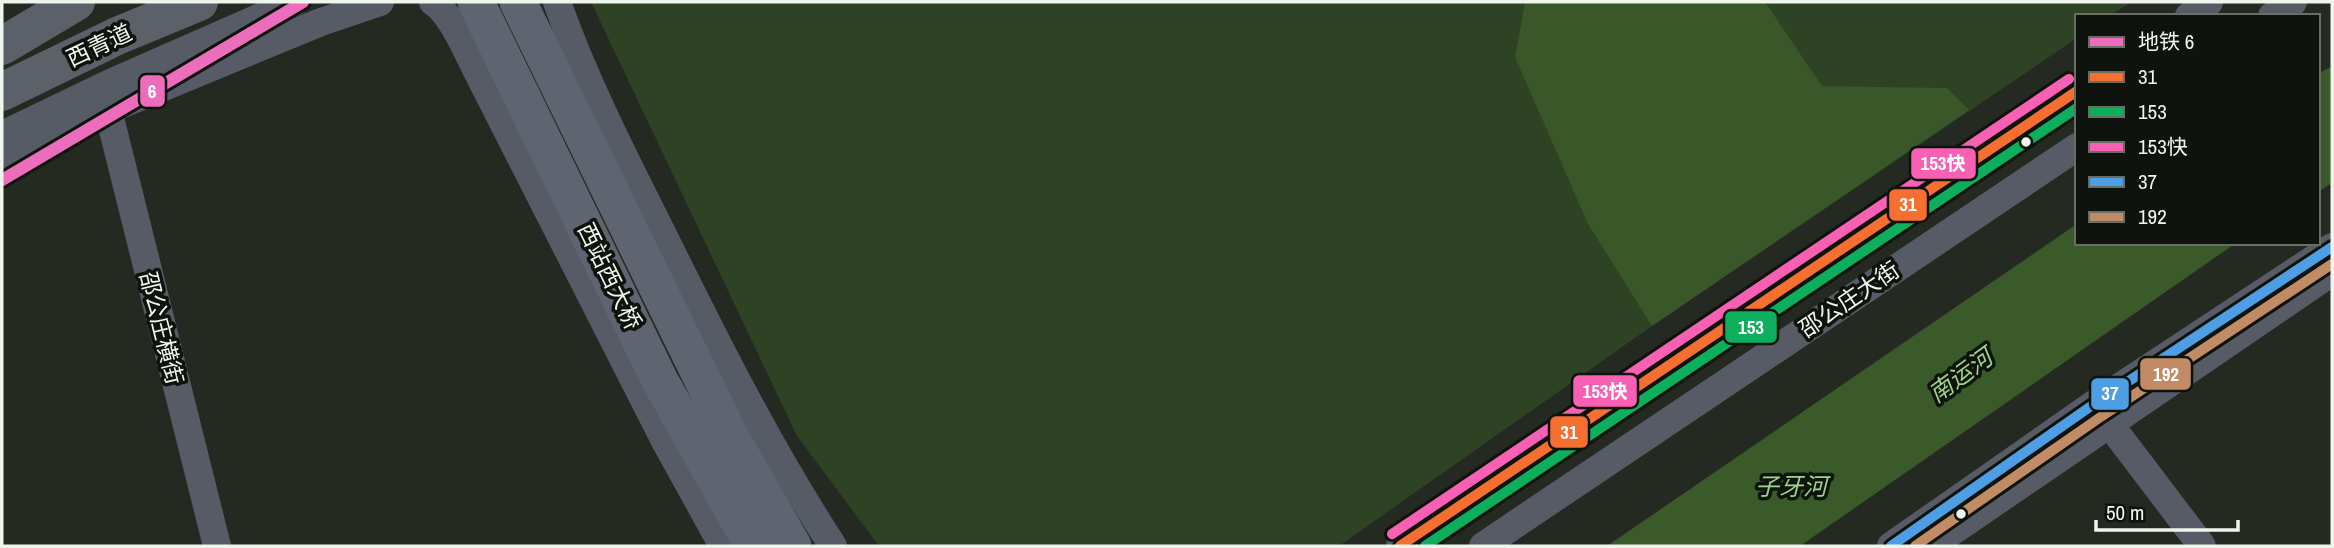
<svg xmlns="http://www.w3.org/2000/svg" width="2334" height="548" viewBox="0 0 2334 548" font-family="'Archivo Narrow','Noto Sans SC',sans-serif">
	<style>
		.green { fill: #2e4224 }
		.forest { fill: #395729 }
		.water { fill: #3a5a2a }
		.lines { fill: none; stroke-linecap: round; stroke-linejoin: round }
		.minor { stroke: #565b66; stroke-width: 28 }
		.highway { stroke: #5b6069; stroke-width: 38 }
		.major-bridge { stroke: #5f6471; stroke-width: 37 }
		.bus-1-casing { stroke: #0f130d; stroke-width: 16 }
		.bus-2-casing { stroke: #0f130d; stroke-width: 16 }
		.bus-3-casing { stroke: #0f130d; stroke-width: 16 }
		.bus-4-casing { stroke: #0f130d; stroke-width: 16 }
		.bus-5-casing { stroke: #0f130d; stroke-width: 16 }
		.bus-1 { stroke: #f46f30; stroke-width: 10 }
		.bus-2 { stroke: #0daf5c; stroke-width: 10 }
		.bus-3 { stroke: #f860b3; stroke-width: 10 }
		.bus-4 { stroke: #4d9ee5; stroke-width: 10 }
		.bus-5 { stroke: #c18c65; stroke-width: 10 }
		.metro-1-casing { stroke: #0f130d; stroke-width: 18 }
		.metro-1 { stroke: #ec6dbb; stroke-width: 12 }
		.bus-dot { fill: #eef5ec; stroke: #0f130d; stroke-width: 2.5 }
		.labels { text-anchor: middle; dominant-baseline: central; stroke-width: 7; stroke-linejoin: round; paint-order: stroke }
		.street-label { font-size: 23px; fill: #eef5ec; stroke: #0f130d }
		.water-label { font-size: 24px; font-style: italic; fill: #9fd486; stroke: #0f130d }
		.line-badge { stroke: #0f130d; stroke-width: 2.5 }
		.badge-label { font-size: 19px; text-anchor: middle; font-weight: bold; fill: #fff }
	</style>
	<rect width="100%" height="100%" fill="#242922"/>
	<path class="green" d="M591 2H2131L2110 16H2077V38L1652 326 1339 546H879L797 436Z"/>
	<path class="forest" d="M1525 2H1765L1822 86 1947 88 1969 110 1652 326 1588 224 1515 57Z"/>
	<g class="water">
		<path d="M2332 66V183L2318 192V74Z"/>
		<path d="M2077 224V243H2236L1800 546H1607Z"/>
	</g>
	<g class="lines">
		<g class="minor">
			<path d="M433 2C452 14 468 54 479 75L665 441 723 546"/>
			<path d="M557 2C586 84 626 161 665 239 717 344 769 448 833 546"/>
			<path d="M2189 16 2209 2"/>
			<path d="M2272 16 2293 2"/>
			<path d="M108 110 217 546"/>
			<path d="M2 135 110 83 295 2"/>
			<path d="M2 159 108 110 321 22 380 2"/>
			<path d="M2098 409 2202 546"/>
			<path d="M1400 546 2077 91"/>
			<path d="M1483 546 2077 147"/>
			<path d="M1891 546 2094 404 2332 247"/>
			<path d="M1931 546 2332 272"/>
		</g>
		<g class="highway">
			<path d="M2 46 76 2"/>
			<path d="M2 92 117 36 199 2"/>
		</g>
		<g class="major-bridge">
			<path d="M476 2 660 381 753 546"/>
			<path d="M518 2 729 434 793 546"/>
		</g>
		<g class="bus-1-casing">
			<path id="bus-1" d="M1400 546 2077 91"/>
		</g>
		<g class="bus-2-casing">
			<path id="bus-2" d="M1425 546 2077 108"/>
		</g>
		<g class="bus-3-casing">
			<path id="bus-3" d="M1392 534 2069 79"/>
		</g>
		<g class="bus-4-casing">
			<path id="bus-4" d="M1891 546 2094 404 2332 247"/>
		</g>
		<g class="bus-5-casing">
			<path id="bus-5" d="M1915 546 2102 416 2332 264"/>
		</g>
		<use href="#bus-1" class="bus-1"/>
		<use href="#bus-2" class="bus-2"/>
		<use href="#bus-3" class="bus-3"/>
		<use href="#bus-4" class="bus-4"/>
		<use href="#bus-5" class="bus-5"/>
		<g class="metro-1-casing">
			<path id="metro-1" d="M2 180 303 2"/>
		</g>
		<use href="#metro-1" class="metro-1"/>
	</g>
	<g class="bus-dot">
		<circle cx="2026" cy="142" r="6"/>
		<circle cx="1961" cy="514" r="6"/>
	</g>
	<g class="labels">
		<g class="street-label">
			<text transform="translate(99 45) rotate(-25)">西青道</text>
			<text transform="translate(610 276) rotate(64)">西站西大桥</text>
			<text transform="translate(1849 299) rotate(-34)">邵公庄大街</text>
			<text transform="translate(162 328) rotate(76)">邵公庄横街</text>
		</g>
		<g class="water-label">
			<text transform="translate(1960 375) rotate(-36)">南运河</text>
			<text x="1791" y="486">子牙河</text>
		</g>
	</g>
	<g class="line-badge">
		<rect x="139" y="74" width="27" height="34" rx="7" fill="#ec6dbb"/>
		<rect x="1910" y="147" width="67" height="33" rx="7" fill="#f860b3"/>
		<rect x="1888" y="188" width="40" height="34" rx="7" fill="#f46f30"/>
		<rect x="1724" y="310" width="54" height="34" rx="7" fill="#0daf5c"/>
		<rect x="2139" y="357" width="53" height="34" rx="7" fill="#c18c65"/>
		<rect x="1572" y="374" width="66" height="34" rx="7" fill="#f860b3"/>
		<rect x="2090" y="377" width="40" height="34" rx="7" fill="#4d9ee5"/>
		<rect x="1549" y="415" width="40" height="34" rx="7" fill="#f46f30"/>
	</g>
	<g class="badge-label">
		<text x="152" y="98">6</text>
		<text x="1943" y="170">153快</text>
		<text x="1908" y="211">31</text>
		<text x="1751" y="334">153</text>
		<text x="2166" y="381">192</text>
		<text x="1605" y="398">153快</text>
		<text x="2110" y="400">37</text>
		<text x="1569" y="439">31</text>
	</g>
	<rect width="2334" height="548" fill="none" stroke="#eef5ec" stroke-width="7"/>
	<rect x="2075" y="14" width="245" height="231" fill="#0f130d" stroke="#686d66" stroke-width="2"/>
	<rect x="2089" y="37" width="35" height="10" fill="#ec6dbb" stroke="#686d66" stroke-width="2"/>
	<text x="2138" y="49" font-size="21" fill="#eef5ec">地铁 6</text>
	<rect x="2089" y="72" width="35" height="10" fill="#f46f30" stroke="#686d66" stroke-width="2"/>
	<text x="2138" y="84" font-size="21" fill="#eef5ec">31</text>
	<rect x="2089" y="107" width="35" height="10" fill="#0daf5c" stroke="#686d66" stroke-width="2"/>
	<text x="2138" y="119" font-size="21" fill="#eef5ec">153</text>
	<rect x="2089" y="142" width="35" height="10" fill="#f860b3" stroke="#686d66" stroke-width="2"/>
	<text x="2138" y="154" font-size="21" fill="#eef5ec">153快</text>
	<rect x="2089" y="177" width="35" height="10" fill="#4d9ee5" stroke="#686d66" stroke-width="2"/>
	<text x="2138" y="189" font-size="21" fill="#eef5ec">37</text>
	<rect x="2089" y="212" width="35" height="10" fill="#c18c65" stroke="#686d66" stroke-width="2"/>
	<text x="2138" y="224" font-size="21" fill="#eef5ec">192</text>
	<path d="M2096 520v10h142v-10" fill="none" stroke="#eef5ec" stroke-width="3.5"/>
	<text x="2106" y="520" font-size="21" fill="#eef5ec" stroke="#0f130d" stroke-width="5" paint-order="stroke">50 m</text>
</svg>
